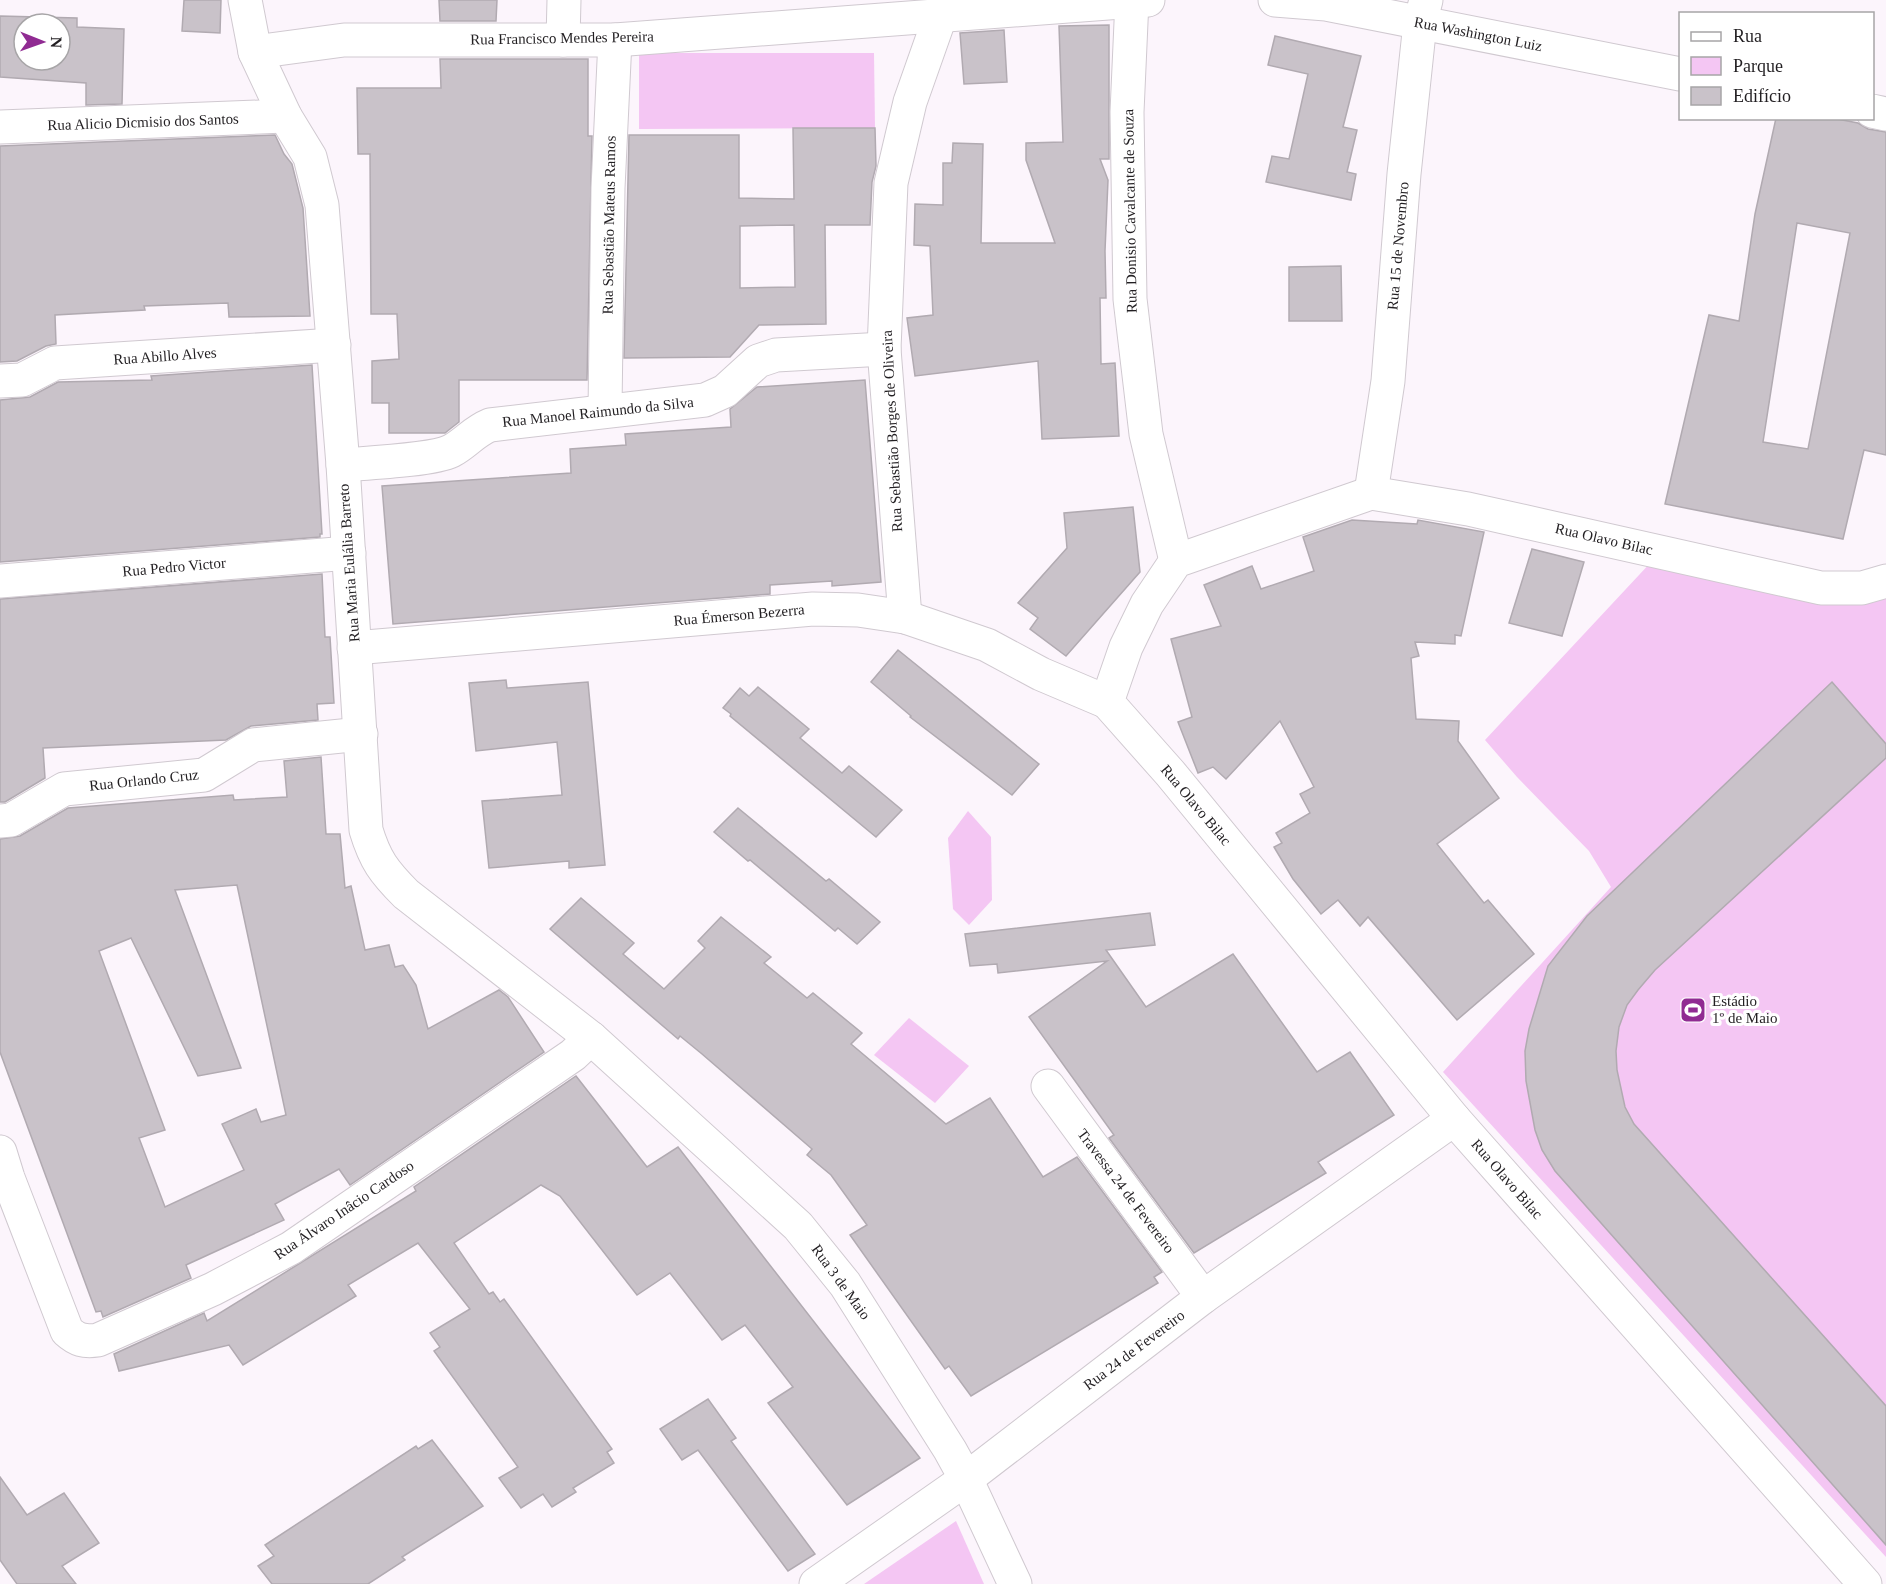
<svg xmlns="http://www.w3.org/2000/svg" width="1886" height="1584" viewBox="0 0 1886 1584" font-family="Georgia,serif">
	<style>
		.green { fill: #f4c6f3 }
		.building { fill: #c9c2c9; stroke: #b1aab1; stroke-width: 1.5; fill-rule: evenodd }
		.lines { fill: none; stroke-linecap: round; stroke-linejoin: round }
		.street-casing { stroke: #d0c9d0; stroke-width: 35 }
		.street { stroke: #fff; stroke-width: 33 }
		.labels { text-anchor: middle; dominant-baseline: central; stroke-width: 6; stroke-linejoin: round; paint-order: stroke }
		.street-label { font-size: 15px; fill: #221f22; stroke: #fff }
		.poi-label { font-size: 15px; fill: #221f22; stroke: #fff; text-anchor: start }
	</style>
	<rect width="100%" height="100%" fill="#fcf5fc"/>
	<g class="green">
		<path d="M639 53H874L875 128 639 129Z"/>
		<path d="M1653 560 1886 589V1557L1443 1072 1611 887 1589 851 1517 777 1485 740Z"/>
		<path d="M968 811 991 837 992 900 969 925 953 909 948 838Z"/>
		<path d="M909 1018 969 1066 935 1103 874 1055Z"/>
		<path d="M956 1521 984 1584H864Z"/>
	</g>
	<g class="building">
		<path d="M184 0H221L220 33 182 31Z"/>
		<path d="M439 0H497L496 21H440Z"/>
		<path d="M0 16 77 18V27L124 29 122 104 86 105V83L0 77ZM24 24H60V60H24Z"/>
		<path d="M1109 25V159H1100L1108 180 1105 251 1106 298H1100L1101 364 1115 363 1119 436 1042 439 1038 361 915 376 907 318 933 315 930 246 914 245 915 204 943 205V163H952L953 143 983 144 981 243H1055L1026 160V143L1063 142 1059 26Z"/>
		<path d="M1004 30 1007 82 964 84 960 33Z"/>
		<path d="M1275 36 1361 56 1343 127 1357 130 1347 172 1356 174 1351 200 1266 182 1272 156 1289 159 1308 74 1268 65Z"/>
		<path d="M440 59H588V136H592L587 380H459V422L450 429 445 433H389V403H372V361L399 359 397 314H371L370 154H358L357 88H441Z"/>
		<path d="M1776 118H1832L1858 123 1868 129 1886 132V455L1864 450 1843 539 1665 504 1709 315 1739 321 1755 214ZM1797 223 1850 233 1808 449 1763 442Z"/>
		<path d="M793 128H875L876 166 872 182 870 225H825L826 324 759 325 730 357 624 358 629 135H739V198L794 199ZM794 225 795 287 740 288V226Z"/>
		<path d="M275 135 284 154 292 164 303 208 310 316 229 317 228 303 144 306 145 310 55 315 56 344 46 346 17 361 0 362V146Z"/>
		<path d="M1341 266 1342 321H1289V267Z"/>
		<path d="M312 365 322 534H320V537L0 562V400L30 397 58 382 152 380 151 376Z"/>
		<path d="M865 380 881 582 832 586V581L770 585V594L393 624 382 486 571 473 570 449 626 445 625 434 731 427 730 409 757 387Z"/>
		<path d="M1133 507 1140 572 1066 656 1030 629 1038 618 1018 603 1067 548 1064 513Z"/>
		<path d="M1352 520 1417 524 1418 520 1484 532 1461 636 1455 635V644L1415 642 1419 656 1411 658 1416 719 1459 721 1458 741 1499 798 1437 844 1484 903 1488 900 1534 954 1457 1020 1368 917 1360 926 1338 900 1321 914 1293 879 1274 847 1282 843 1276 833 1310 813 1300 794 1314 787 1280 721 1226 779 1213 767 1198 773 1178 722 1192 717 1171 639 1221 626 1204 585 1252 566 1261 589 1314 571 1303 537Z"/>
		<path d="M1532 549 1584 562 1562 636 1509 623Z"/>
		<path d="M322 574 325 637H330L334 703 317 704 318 720 251 726 226 740 43 748 45 778 5 802H0V599Z"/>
		<path d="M898 650 1039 764 1012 795 910 717 911 716 871 682Z"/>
		<path d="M506 680 507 688 588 682 605 865 569 868V861L489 868 482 801 562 795 557 742 476 751 469 683Z"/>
		<path d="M1832 682 1886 744V758L1655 970 1638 990 1627 1005 1619 1027 1616 1051 1617 1070 1625 1107 1634 1124 1886 1406V1545L1555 1171 1542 1150 1535 1130 1526 1081 1525 1051 1529 1029 1548 966 1587 916Z"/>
		<path d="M758 687 809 729 800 738 842 773 849 766 902 810 876 837 730 716 731 714 723 708 740 688 749 696Z"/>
		<path d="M321 757 326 834H340L345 888 351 886 365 950 389 945 395 967 403 965 416 985 428 1029 499 990 508 997 544 1052 350 1185 339 1169 275 1204 284 1220 186 1265 191 1278 103 1317 101 1311 96 1312 0 1052V839L20 836 68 808 233 795 234 800 287 797 284 761ZM237 885 286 1115 261 1122 256 1109 222 1124 244 1170 165 1207 139 1138 165 1130 99 951 131 938 198 1076 241 1068 175 890Z"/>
		<path d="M738 808 826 881 829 879 880 922 857 944 838 928 835 931 750 860 748 861 714 832Z"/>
		<path d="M581 898 634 943 623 954 664 989 705 948 698 941 721 917 771 957 764 963 807 998 813 993 862 1033 851 1044 946 1124 990 1098 1043 1177 1077 1157 1162 1272 1154 1277 1158 1283 971 1396 949 1366 945 1369 850 1235 867 1225 831 1175 807 1155 812 1149 702 1054 680 1036 678 1039 550 929Z"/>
		<path d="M1150 913 1155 945 1106 950 1146 1007 1233 954 1317 1072 1350 1052 1394 1115 1318 1162 1326 1173 1194 1253 1109 1138 1114 1135 1029 1017 1107 961 998 973 997 964 970 966 965 934Z"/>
		<path d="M576 1076 647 1167 678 1147 920 1458 847 1505 768 1403 793 1387 745 1325 722 1340 670 1273 637 1295 560 1196 541 1185 454 1243 489 1294 493 1292 500 1302 504 1299 612 1449 607 1452 614 1463 573 1488 576 1492 552 1507 543 1494 521 1508 499 1478 518 1467 434 1351 440 1347 430 1333 470 1309 418 1243 348 1285 356 1296 243 1365 229 1345 119 1371 114 1354 204 1313 207 1321 416 1191 414 1187Z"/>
		<path d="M708 1399 736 1438 731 1441 815 1554 788 1571 698 1450 682 1460 660 1429Z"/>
		<path d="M432 1440 483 1506 402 1557 405 1560 368 1584H272L258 1566 274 1556 265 1545 416 1446 418 1449Z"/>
		<path d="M0 1477 27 1515 64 1493 99 1543 62 1566 76 1584H17L0 1560Z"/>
	</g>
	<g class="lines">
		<g class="street-casing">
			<g id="street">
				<path d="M245 0 255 52 285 116 310 157 322 205 343 465 366 830C375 860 384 872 406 894L591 1038 798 1226 845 1284 950 1450 966 1479 1015 1584"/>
				<path d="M1132 0 1127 112 1130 299 1146 434 1176 561"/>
				<path d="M1275 0 1326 4 1680 74"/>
				<path d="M563 40 564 0"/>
				<path d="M255 52 344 40H615L1148 0"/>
				<path d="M1872 111 1886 114"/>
				<path d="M0 127 285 116"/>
				<path d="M0 381 22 380 55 363 334 345"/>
				<path d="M605 410 608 188 615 40"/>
				<path d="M343 465C367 463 433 460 451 451 466 443 473 432 490 425L705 400 725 391 758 361 776 355 884 349"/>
				<path d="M1371 493 1388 381 1404 174 1420 23 1426 0"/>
				<path d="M0 581 349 553"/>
				<path d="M905 617 884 349 891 183 910 102 946 0"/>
				<path d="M354 648 813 609 858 610 905 617 987 645 1041 674 1107 702"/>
				<path d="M0 821 11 820 64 789 204 775 253 745 361 734"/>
				<path d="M1048 1086 1203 1297"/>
				<path d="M0 1152 8 1178 67 1331C77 1340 84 1342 98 1340L213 1289 291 1248 573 1055 591 1038"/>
				<path d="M816 1584 966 1479 1203 1297 1454 1119"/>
				<path d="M1865 1584 1454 1119 1170 773 1107 702 1126 647 1147 604 1176 561 1371 493 1468 509 1821 588H1862L1886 581"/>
			</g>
		</g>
		<use href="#street" class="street"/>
	</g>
	<defs>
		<g id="stadium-square" transform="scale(1.35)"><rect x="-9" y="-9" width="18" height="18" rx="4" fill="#902b92" stroke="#fff"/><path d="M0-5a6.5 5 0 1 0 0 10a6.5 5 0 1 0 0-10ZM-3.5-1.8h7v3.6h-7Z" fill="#fff"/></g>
	</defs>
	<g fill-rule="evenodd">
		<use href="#stadium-square" x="1693" y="1010"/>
	</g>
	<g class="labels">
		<g class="street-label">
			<text transform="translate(1478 34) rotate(11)">Rua Washington Luiz</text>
			<text transform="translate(562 38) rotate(-1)">Rua Francisco Mendes Pereira</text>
			<text transform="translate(143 122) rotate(-2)">Rua Alicio Dicmisio dos Santos</text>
			<text transform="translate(1130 211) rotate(-91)">Rua Donisio Cavalcante de Souza</text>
			<text transform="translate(609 225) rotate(-89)">Rua Sebastião Mateus Ramos</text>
			<text transform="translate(1398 246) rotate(-85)">Rua 15 de Novembro</text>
			<text transform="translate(165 356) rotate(-4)">Rua Abillo Alves</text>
			<text transform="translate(598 412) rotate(-6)">Rua Manoel Raimundo da Silva</text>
			<text transform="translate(892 431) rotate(-93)">Rua Sebastião Borges de Oliveira</text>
			<text transform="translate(1604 539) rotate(13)">Rua Olavo Bilac</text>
			<text transform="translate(349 563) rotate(-94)">Rua Maria Eulália Barreto</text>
			<text transform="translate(174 567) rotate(-5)">Rua Pedro Victor</text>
			<text transform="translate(739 615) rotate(-5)">Rua Émerson Bezerra</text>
			<text transform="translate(144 780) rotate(-6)">Rua Orlando Cruz</text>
			<text transform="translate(1196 805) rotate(50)">Rua Olavo Bilac</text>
			<text transform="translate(1507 1179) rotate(49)">Rua Olavo Bilac</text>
			<text transform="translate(1126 1191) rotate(53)">Travessa 24 de Fevereiro</text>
			<text transform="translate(344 1210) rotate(-34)">Rua Álvaro Inâcio Cardoso</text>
			<text transform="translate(841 1282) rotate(54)">Rua 3 de Maio</text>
			<text transform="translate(1134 1350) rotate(-37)">Rua 24 de Fevereiro</text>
		</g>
		<g class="poi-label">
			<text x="1712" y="1001">Estádio<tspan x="1712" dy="17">1º de Maio</tspan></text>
		</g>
	</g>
	<rect x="1679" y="12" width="195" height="108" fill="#ffffff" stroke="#a7a5a7" stroke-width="1.5"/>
	<rect x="1691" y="32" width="30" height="9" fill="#ffffff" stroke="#a7a5a7" stroke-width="1.5"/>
	<text x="1733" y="42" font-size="18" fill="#221f22">Rua</text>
	<rect x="1691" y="57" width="30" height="18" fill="#f4c6f3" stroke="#a7a5a7" stroke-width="1.5"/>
	<text x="1733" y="72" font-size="18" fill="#221f22">Parque</text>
	<rect x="1691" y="87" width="30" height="18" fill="#c9c2c9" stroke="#a7a5a7" stroke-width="1.5"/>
	<text x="1733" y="102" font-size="18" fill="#221f22">Edifício</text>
	<g transform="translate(42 42) rotate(91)"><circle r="28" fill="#ffffff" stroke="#a7a5a7" stroke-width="1.5"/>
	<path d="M0-4.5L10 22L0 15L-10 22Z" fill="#902b92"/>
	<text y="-9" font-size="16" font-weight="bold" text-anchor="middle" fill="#221f22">N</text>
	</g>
</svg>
